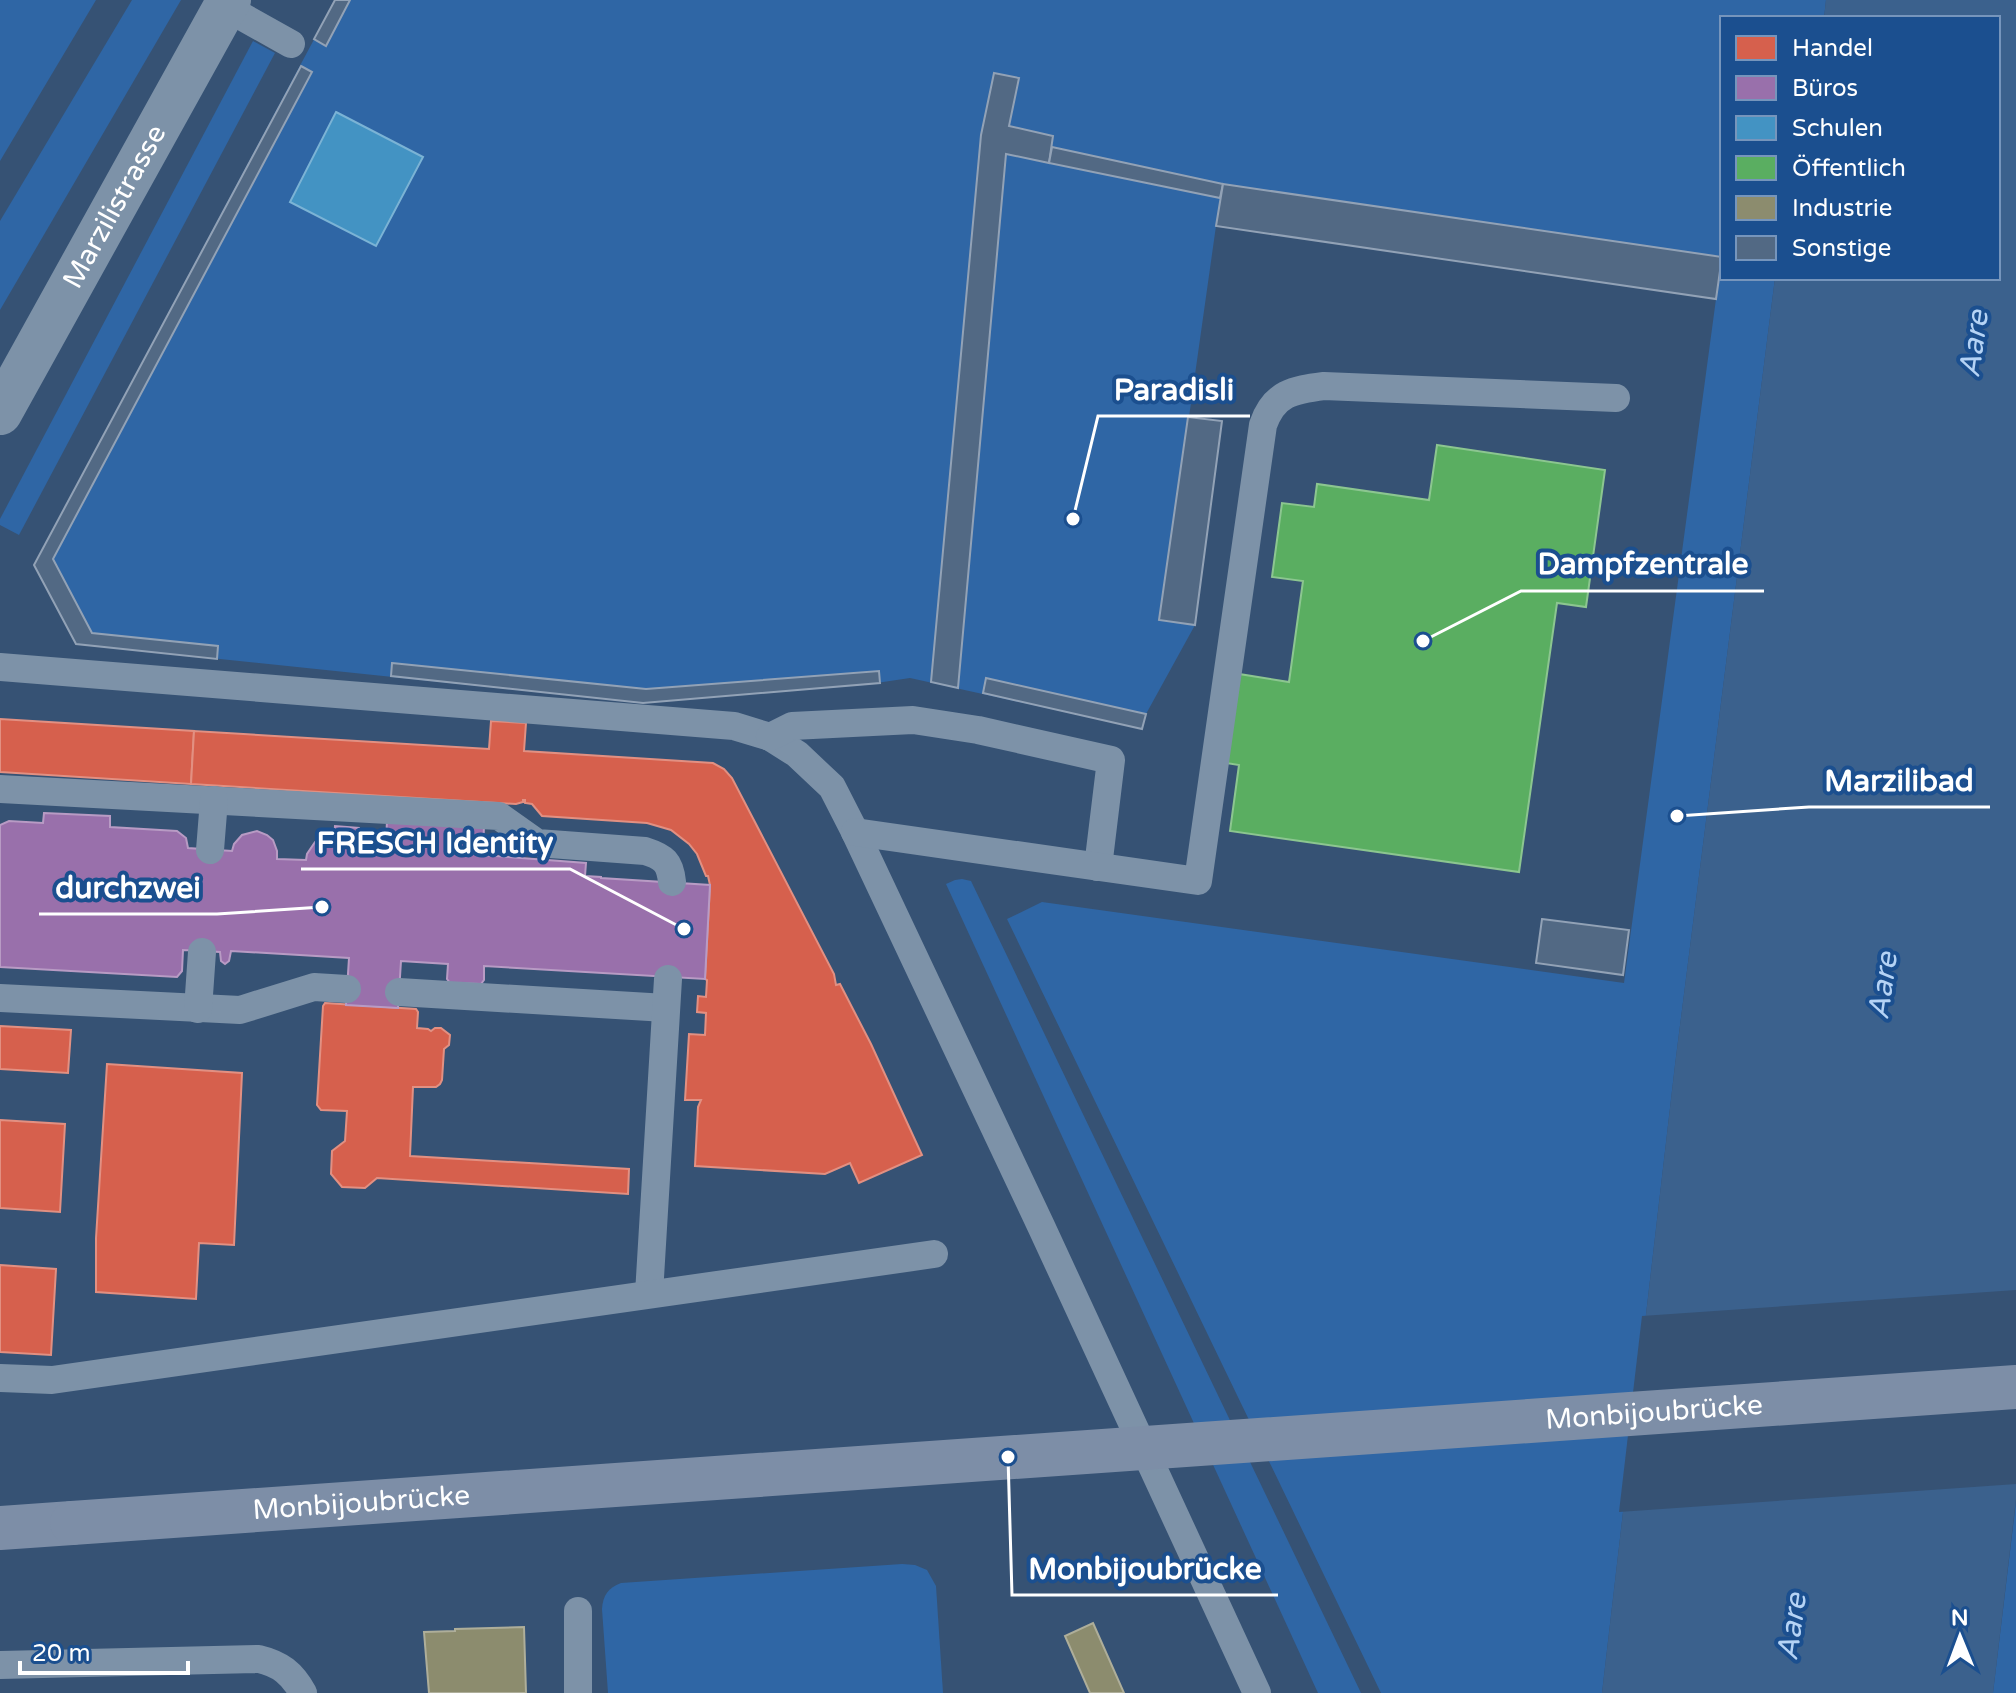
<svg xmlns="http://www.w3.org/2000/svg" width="2016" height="1693" viewBox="0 0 2016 1693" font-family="'Varela Round',sans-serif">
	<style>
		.green { fill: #2f66a5 }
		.water { fill: #3b618d }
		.pier { fill: #365274 }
		.shops { fill: #d6604d; stroke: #e29082; stroke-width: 2 }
		.offices { fill: #9970ab; stroke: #b89bc4; stroke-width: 2 }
		.schools { fill: #4393c3; stroke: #7bb3d5; stroke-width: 2 }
		.public { fill: #5aae61; stroke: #8cc690; stroke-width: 2 }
		.industry { fill: #8c8c6e; stroke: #aeae9a; stroke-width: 2 }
		.building { fill: #526984; stroke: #92a2b6; stroke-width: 2 }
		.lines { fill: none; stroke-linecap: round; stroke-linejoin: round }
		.lane { stroke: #7d92a8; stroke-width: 28 }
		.street { stroke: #7d92a8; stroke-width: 44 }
		.primary { stroke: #7d8ea7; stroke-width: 44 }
		.primary-bridge { stroke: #7d8ea7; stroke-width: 44 }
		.labels { text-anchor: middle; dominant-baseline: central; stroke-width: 8; stroke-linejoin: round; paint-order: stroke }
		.street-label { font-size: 28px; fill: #fff; stroke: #1b4f8f }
		.water-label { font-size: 30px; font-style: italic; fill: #b5d3f5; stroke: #1b4f8f }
		.leader { fill: none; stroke: #fff; stroke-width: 3 }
		.callout-dot { fill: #fff; stroke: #1b4f8f; stroke-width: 3 }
		.callout-label { font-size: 30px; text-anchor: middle; font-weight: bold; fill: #fff; stroke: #1b4f8f; stroke-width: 8; stroke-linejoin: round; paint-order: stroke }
	</style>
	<rect width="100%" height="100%" fill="#365274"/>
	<g class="green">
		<path d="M0 0H96L0 161Z"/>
		<path d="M132 0H181L0 310V221Z"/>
		<path d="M335 0H1826L1824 18H1722V278H1775L1675 1065 1602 1693H1381L1007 919 1042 902 1624 983 1716 299 1216 226 1189 417 1195 625 1146 714 1142 729 910 678 863 685 643 703 76 644 34 565Z"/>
		<path d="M253 41 275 53 19 535 0 525V519Z"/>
		<path d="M962 879 971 881 1361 1693H1318L946 884 955 880Z"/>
		<path d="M2016 1499V1693H1993L2015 1510Z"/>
		<path d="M902 1564 915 1565 927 1570 936 1586 943 1693H608L602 1609C603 1595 608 1588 621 1583Z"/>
	</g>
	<path class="water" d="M1826 0H2016V1499L1993 1693H1602L1675 1065 1775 278H1998V18H1824Z"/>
	<path class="pier" d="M2016 1290V1484L1619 1512 1642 1316Z"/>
	<g class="shops">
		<path d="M0 719 194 731 191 784 0 772Z"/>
		<path d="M491 721 526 723 524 751 713 763 724 769 732 778 834 974 836 985 840 984 871 1044 922 1155 859 1183 850 1163 825 1174 695 1166 698 1107 701 1100H685L689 1034 705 1035 706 1013 697 1012 698 996 706 997 707 980 705 979 710 885 708 876H706L697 854 689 844 671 830 647 823 542 816 532 804 525 803V800H523V802L516 804 191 784 194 731 489 749Z"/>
		<path d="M325 1003 416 1009 418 1012 417 1028 428 1029 431 1031 435 1028H441L450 1035 449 1045 444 1049 442 1080 440 1084 436 1087H413L410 1156 629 1169 628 1194 377 1178 365 1188 342 1187 331 1174 332 1151 345 1141 347 1111 321 1110 317 1105 323 1006Z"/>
		<path d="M0 1026 71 1030 68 1073 0 1069Z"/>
		<path d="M107 1064 242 1073 234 1245 199 1243 196 1299 96 1292V1238Z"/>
		<path d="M0 1120 65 1124 60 1212 0 1208Z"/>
		<path d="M0 1265 56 1269 51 1355 0 1352Z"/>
	</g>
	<path class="offices" d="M44 813 110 816V827L177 831 186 838 188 848 232 851 234 844 242 835 257 831 267 835 273 840 277 851V859L306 860 307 854 315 842 324 839 334 840 335 826 359 828V843L386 844 387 820 484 825 483 855 586 863 585 876 601 877V878L710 885 705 979 484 966V980L481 984 450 983 447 979 448 964 401 961 398 1008 346 1005 349 958 231 951 229 961 225 964 221 961 220 952 183 950 182 971 177 977 0 967V825L9 821 43 823Z"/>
	<path class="schools" d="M336 112 423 157 376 246 290 202Z"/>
	<path class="public" d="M1437 445 1605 470 1586 607 1557 603 1519 872 1230 831 1239 765 1226 763 1239 674 1289 682 1303 581 1272 577 1282 503 1314 507 1317 484 1429 500Z"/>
	<g class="industry">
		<path d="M1093 1623 1124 1693H1090L1065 1636Z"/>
		<path d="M524 1627 526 1693H429L424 1632 455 1631V1629Z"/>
	</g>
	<g class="building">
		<path d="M335 0H350L326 46 314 39Z"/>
		<path d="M301 66 312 72 53 559 92 633 218 646 217 659 76 644 34 565Z"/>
		<path d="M994 73 1019 78 1009 126 1053 136 1049 163 1006 154 958 688 931 682 981 135Z"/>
		<path d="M1052 147 1223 184 1220 198 1049 163Z"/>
		<path d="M1223 184 1722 257 1716 299 1216 226Z"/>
		<path d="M1188 417 1222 421 1195 625 1159 620Z"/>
		<path d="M392 663 646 689 879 671 880 683 643 703 391 676Z"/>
		<path d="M986 678 1146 714 1142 729 983 693Z"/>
		<path d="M1542 919 1629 930 1623 975 1536 963Z"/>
	</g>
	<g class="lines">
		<g class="lane">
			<path d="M225 7 291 44"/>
			<path d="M0 667 734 726 770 737 797 754 832 787 855 832 1041 1226 1257 1693"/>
			<path d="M770 737 792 726 913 720 978 730 1111 760 1098 867"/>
			<path d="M0 789 499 816 537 843 645 851C664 857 670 862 672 882"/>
			<path d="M855 832 1198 881 1263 425C1274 393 1293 390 1324 386L1616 398"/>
			<path d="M210 850 214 800"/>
			<path d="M399 992 666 1008"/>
			<path d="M0 998 240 1010 314 987 347 989"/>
			<path d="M198 1009 202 952"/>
			<path d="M649 1294 668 979"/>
			<path d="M0 1378 52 1380 934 1254"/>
			<path d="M0 1665 259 1659C280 1664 292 1673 303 1693"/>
			<path d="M578 1693V1611"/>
		</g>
		<path class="street" id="s1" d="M0 413 229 0"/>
		<path class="primary" d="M0 1528 72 1523"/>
		<path class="primary-bridge" id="s2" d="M72 1523 2016 1387"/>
	</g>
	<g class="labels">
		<g class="street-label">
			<text stroke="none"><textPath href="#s1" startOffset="236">Marzilistrasse</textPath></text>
			<text stroke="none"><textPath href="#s2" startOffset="1586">Monbijoubrücke</textPath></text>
			<text stroke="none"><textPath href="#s2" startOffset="290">Monbijoubrücke</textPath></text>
		</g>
		<g class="water-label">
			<text transform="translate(1974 344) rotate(-82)">Aare</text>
			<text transform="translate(1883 986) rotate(-82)">Aare</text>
			<text transform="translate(1792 1627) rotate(-82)">Aare</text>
		</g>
	</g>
	<path class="leader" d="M1073 519L1098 416H1250M1423 641L1521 591H1764M1677 816L1809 807H1990M684 929L570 869H301M322 907L217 914H39M1008 1457L1012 1595H1278"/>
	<g class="callout-dot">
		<circle cx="1073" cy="519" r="8"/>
		<circle cx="1423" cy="641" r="8"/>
		<circle cx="1677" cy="816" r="8"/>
		<circle cx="684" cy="929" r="8"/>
		<circle cx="322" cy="907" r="8"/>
		<circle cx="1008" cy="1457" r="8"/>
	</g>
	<g class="callout-label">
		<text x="1174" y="400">Paradisli</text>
		<text x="1643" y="574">Dampfzentrale</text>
		<text x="1899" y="791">Marzilibad</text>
		<text x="435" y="853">FRESCH Identity</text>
		<text x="128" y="898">durchzwei</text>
		<text x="1145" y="1579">Monbijoubrücke</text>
	</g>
	<rect x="1720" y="16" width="280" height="264" fill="#1b4f8f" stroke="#7695bc" stroke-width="2"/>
	<rect x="1736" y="36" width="40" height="24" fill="#d6604d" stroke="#7695bc" stroke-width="2"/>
	<text x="1792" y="56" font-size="24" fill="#ffffff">Handel</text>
	<rect x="1736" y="76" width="40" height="24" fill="#9970ab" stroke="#7695bc" stroke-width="2"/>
	<text x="1792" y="96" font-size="24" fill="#ffffff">Büros</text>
	<rect x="1736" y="116" width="40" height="24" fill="#4393c3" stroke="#7695bc" stroke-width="2"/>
	<text x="1792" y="136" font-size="24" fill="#ffffff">Schulen</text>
	<rect x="1736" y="156" width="40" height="24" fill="#5aae61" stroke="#7695bc" stroke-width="2"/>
	<text x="1792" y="176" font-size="24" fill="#ffffff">Öffentlich</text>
	<rect x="1736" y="196" width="40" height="24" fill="#8c8c6e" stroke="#7695bc" stroke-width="2"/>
	<text x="1792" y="216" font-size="24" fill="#ffffff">Industrie</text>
	<rect x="1736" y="236" width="40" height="24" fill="#526984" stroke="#7695bc" stroke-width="2"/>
	<text x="1792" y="256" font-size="24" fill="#ffffff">Sonstige</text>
	<g transform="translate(1960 1637) rotate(359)" stroke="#1b4f8f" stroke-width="6" paint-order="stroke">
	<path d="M0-6L14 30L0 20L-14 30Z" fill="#ffffff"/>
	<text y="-12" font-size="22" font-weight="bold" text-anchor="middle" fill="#ffffff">N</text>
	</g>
	<path d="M20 1661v12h168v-12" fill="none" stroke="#ffffff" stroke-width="4"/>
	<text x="32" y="1661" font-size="24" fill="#ffffff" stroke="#1b4f8f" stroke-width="6" paint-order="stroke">20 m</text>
</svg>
